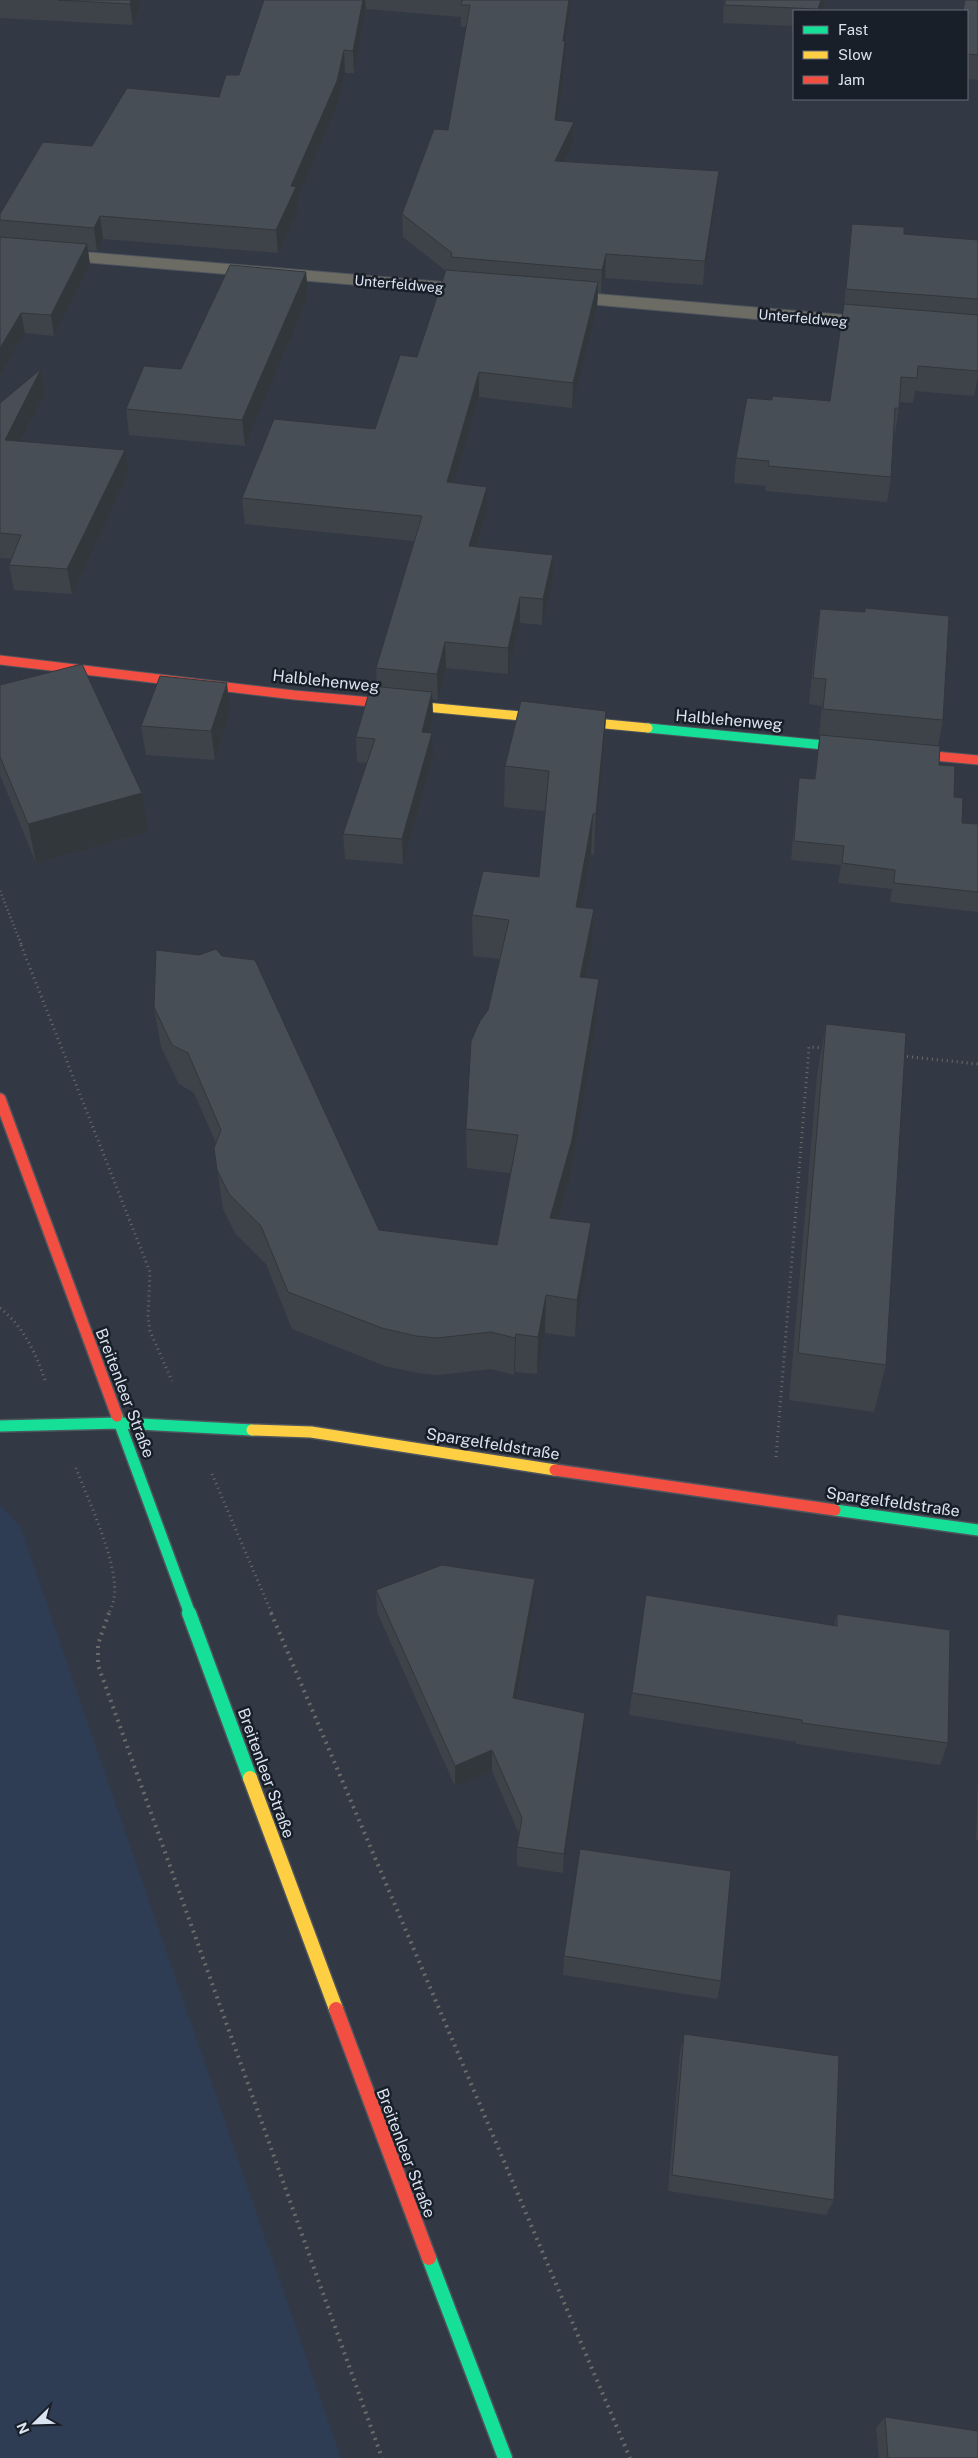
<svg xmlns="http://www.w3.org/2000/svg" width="978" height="2458" viewBox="0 0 978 2458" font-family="'Public Sans',sans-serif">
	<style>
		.built { fill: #2e3c54 }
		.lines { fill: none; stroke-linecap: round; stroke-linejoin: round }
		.street-casing { stroke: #4f555e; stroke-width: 2 }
		.fast-far2-casing { stroke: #4f555e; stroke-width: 11 }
		.fast-far1-casing { stroke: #4f555e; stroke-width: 14 }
		.fast-casing { stroke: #4f555e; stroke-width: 17 }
		.slow-far2-casing { stroke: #4f555e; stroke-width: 11 }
		.slow-far1-casing { stroke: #4f555e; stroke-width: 14 }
		.slow-casing { stroke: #4f555e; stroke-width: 17 }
		.jam-far2-casing { stroke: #4f555e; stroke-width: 11 }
		.jam-far1-casing { stroke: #4f555e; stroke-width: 14 }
		.jam-casing { stroke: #4f555e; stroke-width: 17 }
		.path-far2 { stroke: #6a6b6a; stroke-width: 2.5; stroke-dasharray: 1 3; stroke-linecap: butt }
		.path-far1 { stroke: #6a6b6a; stroke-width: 3; stroke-dasharray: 1 4; stroke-linecap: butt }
		.path { stroke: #6a6b6a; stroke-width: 4; stroke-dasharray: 2 5; stroke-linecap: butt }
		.street { fill: #6d6c64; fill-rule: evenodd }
		.fast-far2 { stroke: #16e098; stroke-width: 9 }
		.fast-far1 { stroke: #16e098; stroke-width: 11 }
		.fast { stroke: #16e098; stroke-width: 14 }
		.slow-far2 { stroke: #ffcf43; stroke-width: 9 }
		.slow-far1 { stroke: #ffcf43; stroke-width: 11 }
		.slow { stroke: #ffcf43; stroke-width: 14 }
		.jam-far2 { stroke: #f24e42; stroke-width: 9 }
		.jam-far1 { stroke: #f24e42; stroke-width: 11 }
		.jam { stroke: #f24e42; stroke-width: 14 }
		.wall { fill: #3e434a }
		.shaded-wall { fill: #32373c }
		.building { fill: #484e56; stroke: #32373c }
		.labels { text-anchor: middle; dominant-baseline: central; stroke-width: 5; stroke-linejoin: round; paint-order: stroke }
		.far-street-label { font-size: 14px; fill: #dae3f0; stroke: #191f28 }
		.street-label { font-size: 16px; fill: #dae3f0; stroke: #191f28 }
	</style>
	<rect width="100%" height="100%" fill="#333944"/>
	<path class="built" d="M0 1505 20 1526 341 2458H0Z"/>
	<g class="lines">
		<g class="street-casing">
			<g id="street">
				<path d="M0 245 478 285 484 286 487 290 484 294 478 295 0 255Z"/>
				<path d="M561 291 879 318 886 320 888 324 886 328 879 330 555 301 552 297 555 293Z"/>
			</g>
		</g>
		<g class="fast-far2-casing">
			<path id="fast-far2" d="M648 728 855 748"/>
		</g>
		<g class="fast-far1-casing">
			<g id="fast-far1">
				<path d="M117 1416 190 1614"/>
				<path d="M0 1426 120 1423 252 1430"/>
				<path d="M835 1510 978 1530"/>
			</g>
		</g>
		<g class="fast-casing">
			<g id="fast">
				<path d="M189 1613 250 1778"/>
				<path d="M429 2258 505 2458"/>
			</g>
		</g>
		<g class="slow-far2-casing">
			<path id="slow-far2" d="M394 704 648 728"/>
		</g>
		<g class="slow-far1-casing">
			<path id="slow-far1" d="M252 1430 311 1432 555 1470"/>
		</g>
		<g class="slow-casing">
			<path id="slow" d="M250 1778 336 2009"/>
		</g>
		<g class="jam-far2-casing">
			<g id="jam-far2">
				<path d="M0 660 294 695 394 704"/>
				<path d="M902 753 978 760"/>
			</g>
		</g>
		<g class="jam-far1-casing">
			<g id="jam-far1">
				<path d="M0 1099 117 1416"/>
				<path d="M555 1470 835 1510"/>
			</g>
		</g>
		<g class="jam-casing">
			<path id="jam" d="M336 2009 429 2258"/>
		</g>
		<path class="path-far2" d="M0 891 22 946"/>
		<g class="path-far1">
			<path d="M21 945 150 1272 148 1318 150 1331 172 1381"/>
			<path d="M902 1056 978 1064"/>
			<path d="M0 1308C24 1327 35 1352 45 1380"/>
			<path d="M776 1457 809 1047 826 1048"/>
			<path d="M76 1468C88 1500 120 1566 114 1599 113 1604 110 1609 109 1614"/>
			<path d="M212 1474 272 1614"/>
		</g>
		<g class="path">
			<path d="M109 1613 98 1644V1665L382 2458"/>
			<path d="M271 1613 630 2458"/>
		</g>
		<use href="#street" class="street"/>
		<use href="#fast-far2" class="fast-far2"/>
		<use href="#fast-far1" class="fast-far1"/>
		<use href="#fast" class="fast"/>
		<use href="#slow-far2" class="slow-far2"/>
		<use href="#slow-far1" class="slow-far1"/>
		<use href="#slow" class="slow"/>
		<use href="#jam-far2" class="jam-far2"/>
		<use href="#jam-far1" class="jam-far1"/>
		<use href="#jam" class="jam"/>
	</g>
	<g class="wall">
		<path d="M0 0H142L133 25 0 18Z"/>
		<path d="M264 0H572L565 46V63L558 120 574 122 573 144 565 162 717 194 703 285 605 278 601 293H598L597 308 572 408 479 397 454 483 487 487V512L477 547 553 555V581L542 625 520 623 508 674 446 668 438 700 432 699 433 717 429 732 433 758 403 864 345 859 343 834 367 763 357 762 356 737 377 687 376 668 414 541 245 524 242 498 375 429 417 357 446 271 403 237 402 214 448 130 466 27H461V17L366 9 354 73H345L338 104 297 200 298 210 278 253 103 239 97 251 88 250 90 265 54 336 25 333 0 375V214L92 146 219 97 239 75Z"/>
		<path d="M724 0H826L822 11H794V26L723 23Z"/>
		<path d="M978 0V80L967 79V11Z"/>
		<path d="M852 224 904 234 978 240V377L974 396 915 391 913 403 900 402 895 433H893L891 477 887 502 765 491 766 486 734 483 736 458 772 400 830 401 844 307 849 248Z"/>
		<path d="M306 272 308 297 245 446 129 435 126 409 181 369Z"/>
		<path d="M41 369 45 394 21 441 128 475 72 594 14 590 9 565 11 559 0 558V403Z"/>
		<path d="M820 609 943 720 938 746 939 765 954 797 962 823 978 824V912L890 902 892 889 838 883 841 865 791 860 797 797 799 778 814 779 820 735H819L822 706 809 704 816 635Z"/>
		<path d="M0 685 148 832 36 863 0 775Z"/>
		<path d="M606 711 604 752 594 855 591 854 581 907 594 909 592 949 586 978 599 979 597 1019 570 1179 559 1219 588 1261 575 1337 545 1333 537 1374 515 1372 514 1375 491 1369 438 1375 418 1373 385 1366 292 1329 266 1264 235 1233 223 1209 214 1148 216 1143 194 1093 179 1084 161 1047 154 1007 379 1230 497 1245 510 1173 467 1168 466 1129 488 1010 500 959 473 956 472 915 539 877 545 811 504 807 505 766Z"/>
		<path d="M230 712 215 760 146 755 141 726Z"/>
		<path d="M826 1024 886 1365 874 1412 789 1400 817 1075Z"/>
		<path d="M535 1579 534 1601 517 1699 585 1713 584 1734 563 1873 517 1866V1847L519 1834 492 1771 455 1786 377 1612 376 1590Z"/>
		<path d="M837 1614 948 1743 940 1765 796 1744V1742L629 1715 632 1693 834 1625Z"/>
		<path d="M978 1774V1841L976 1840Z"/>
		<path d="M564 1956 721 1981 717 1999 563 1975Z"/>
		<path d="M684 2034 834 2200 826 2215 668 2191 680 2052Z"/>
		<path d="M885 2417 978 2458H879L876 2428Z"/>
	</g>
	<g class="shaded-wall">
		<path d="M131 0H142L133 25 130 4Z"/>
		<path d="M363 0H365L366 9 354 73 353 51Z"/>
		<path d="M569 0H572L565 46V63L555 143V120L563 41Z"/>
		<path d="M821 0H826L822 11H817Z"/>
		<path d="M344 50 345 73 338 104 297 200 298 210 278 253 276 230 291 186Z"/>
		<path d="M574 122 573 144 554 184 555 161Z"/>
		<path d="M719 171 717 194 703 285 705 261Z"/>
		<path d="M100 216 103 239 97 251 94 228Z"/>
		<path d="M87 244 90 265 54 336 51 315Z"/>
		<path d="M606 254 605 278 601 293 602 270Z"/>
		<path d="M306 272 308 297 245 446 242 420Z"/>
		<path d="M598 282 597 308 572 408 573 383Z"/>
		<path d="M21 313 25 333 0 375V348Z"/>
		<path d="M41 369 45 394 9 464 5 440Z"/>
		<path d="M479 372V397L447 508V482Z"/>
		<path d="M125 450 128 475 72 594 67 569Z"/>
		<path d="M487 487V512L469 572V546Z"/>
		<path d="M553 555V581L542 625 543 599Z"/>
		<path d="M520 597V623L508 674V648Z"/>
		<path d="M445 642 446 668 438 700 437 674Z"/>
		<path d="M227 683 230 712 215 760 211 731Z"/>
		<path d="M432 692 433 717 423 757 422 732Z"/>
		<path d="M606 711 604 752 594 855 596 814Z"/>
		<path d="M432 733 433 758 403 864 402 839Z"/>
		<path d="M142 793 148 832 36 863 28 824Z"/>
		<path d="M593 814 591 854 574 947 576 907Z"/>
		<path d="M594 909 592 949 578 1017 580 977Z"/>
		<path d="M599 979 597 1019 570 1179 548 1256 550 1218Z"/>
		<path d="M591 1223 588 1261 575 1337 577 1300Z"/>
		<path d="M546 1295 545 1333 537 1374 538 1337Z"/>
		<path d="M516 1334 515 1372 514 1375 515 1338Z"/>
		<path d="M535 1579 534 1601 513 1719V1698Z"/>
		<path d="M585 1713 584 1734 563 1873 564 1854Z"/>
		<path d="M492 1750V1771L455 1786V1766Z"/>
	</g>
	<g class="building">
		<path d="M58 0H131L130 4Z"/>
		<path d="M264 0H363L353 51 344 50 337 81 291 186 296 187 276 230 100 216 94 228 0 220V214L43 142 92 146 127 88 219 97 226 75H239Z"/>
		<path d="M462 0H569L563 41H565L555 120 574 122 555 161 719 171 705 261 606 254 602 270 451 257 452 253 402 214 434 129 448 130 470 5H461Z"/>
		<path d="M725 0H821L818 9 725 5Z"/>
		<path d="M965 0H978V55L967 54V11H963Z"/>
		<path d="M852 224 904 227V234L978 240V299L846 289Z"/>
		<path d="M0 237 87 244 51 315 21 313 0 348Z"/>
		<path d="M230 265 306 272 242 420 126 409 144 366 181 369Z"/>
		<path d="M446 270 598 282 573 383 479 372 447 482 487 487 469 546 553 555 543 599 520 597 508 648 445 642 437 674 376 668 422 516 242 498 274 419 375 429 400 355 417 357Z"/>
		<path d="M844 304 978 315V371L918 366 917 378 901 377 899 408H895L891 477 768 466 769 461 736 458 747 398 772 400V396L830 401Z"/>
		<path d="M41 369 5 440 125 450 67 569 9 565 21 535 0 533V403Z"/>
		<path d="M865 608 949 616 943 720 823 709 826 679 813 678 820 609 865 612Z"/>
		<path d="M82 664 142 793 28 824 0 757V685Z"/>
		<path d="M160 676 227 683 211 731 141 726Z"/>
		<path d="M371 686 432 692 422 732 432 733 402 839 343 834 375 739 356 737Z"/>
		<path d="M521 701 606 711 596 814H593L576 907 594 909 580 977 599 979 572 1140 550 1218 591 1223 577 1300 546 1295 538 1337 516 1334 515 1338 491 1332 437 1338 416 1336 382 1328 288 1292 261 1226 229 1194 217 1170 214 1148 221 1130 188 1053 172 1045 154 1007 156 950 199 955 216 949 222 956 255 960 379 1230 497 1245 518 1135 466 1129 471 1041 480 1021 488 1010 509 920 472 915 483 871 539 877 549 771 505 766Z"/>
		<path d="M820 735 940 746 939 765 955 766 954 797 963 798 962 823 978 824V892L894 883 895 870 842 863 844 846 794 841 799 778 815 779Z"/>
		<path d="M826 1024 906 1033 886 1365 798 1353Z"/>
		<path d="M442 1565 535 1579 513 1698 585 1713 564 1854 517 1847 522 1818 492 1750 455 1766 376 1590Z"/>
		<path d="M646 1595 837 1626V1614L950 1630 948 1743 802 1723V1720L632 1693Z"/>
		<path d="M580 1849 731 1871 721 1981 564 1956Z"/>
		<path d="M684 2034 839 2056 834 2200 672 2175Z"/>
		<path d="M885 2417 978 2431V2458H888Z"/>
	</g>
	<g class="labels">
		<g class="far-street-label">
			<text transform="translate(399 284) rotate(5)">Unterfeldweg</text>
			<text transform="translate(803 318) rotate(5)">Unterfeldweg</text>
		</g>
		<g class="street-label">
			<text transform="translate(326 681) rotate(6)">Halblehenweg</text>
			<text transform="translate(729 720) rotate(5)">Halblehenweg</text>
			<text transform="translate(125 1393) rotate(69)">Breitenleer Straße</text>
			<text transform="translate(493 1444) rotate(9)">Spargelfeldstraße</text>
			<text transform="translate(893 1502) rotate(8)">Spargelfeldstraße</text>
			<text transform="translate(266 1773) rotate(70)">Breitenleer Straße</text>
			<text transform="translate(406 2153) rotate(69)">Breitenleer Straße</text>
		</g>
	</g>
	<rect x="793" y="10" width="175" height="90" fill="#191f28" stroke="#666d78"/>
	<rect x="803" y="26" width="25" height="8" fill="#16e098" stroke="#666d78"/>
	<text x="838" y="35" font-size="15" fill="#dae3f0">Fast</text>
	<rect x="803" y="51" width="25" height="8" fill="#ffcf43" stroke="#666d78"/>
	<text x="838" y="60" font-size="15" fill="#dae3f0">Slow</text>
	<rect x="803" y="76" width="25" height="8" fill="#f24e42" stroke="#666d78"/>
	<text x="838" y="85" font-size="15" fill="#dae3f0">Jam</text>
	<g transform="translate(35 2423) rotate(247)" stroke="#191f28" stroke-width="4" paint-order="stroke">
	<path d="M0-4L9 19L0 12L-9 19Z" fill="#dae3f0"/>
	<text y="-8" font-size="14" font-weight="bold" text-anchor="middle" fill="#dae3f0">N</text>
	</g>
</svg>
